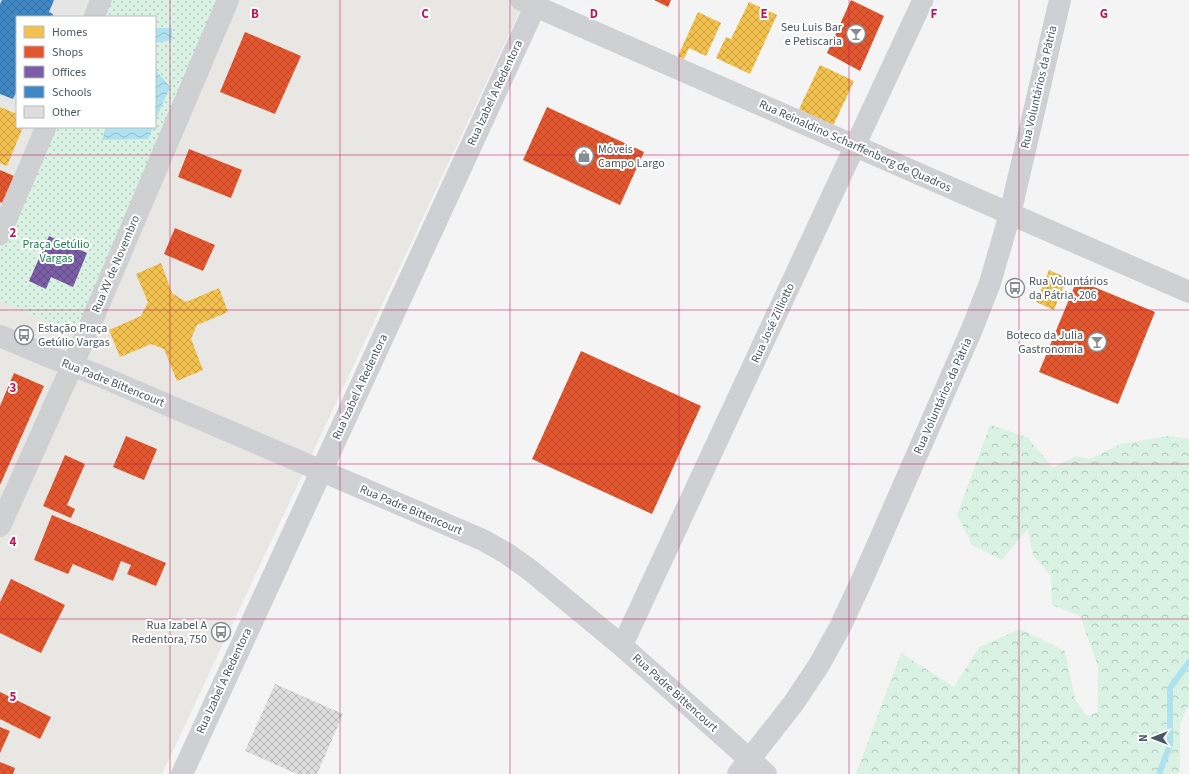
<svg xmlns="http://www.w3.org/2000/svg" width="1189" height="774" viewBox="0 0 1189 774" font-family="'Source Sans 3',sans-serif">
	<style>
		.commercial { fill: #e8e7e3; fill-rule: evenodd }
		.education { fill: #e6e5e6 }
		.forest { fill: url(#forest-crowns) }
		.park { fill: url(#park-dots) }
		.water { fill: url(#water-waves) }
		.homes { fill: url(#homes-cross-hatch) }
		.shops { fill: url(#shops-cross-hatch) }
		.offices { fill: url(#offices-cross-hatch) }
		.schools { fill: url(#schools-cross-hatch) }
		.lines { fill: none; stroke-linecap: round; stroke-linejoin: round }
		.stream { stroke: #aee2f0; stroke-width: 6 }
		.building { fill: url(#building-cross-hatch) }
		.minor { stroke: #ced0d2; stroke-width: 21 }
		.tertiary { stroke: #ced0d2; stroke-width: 22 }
		.secondary { stroke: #ced0d4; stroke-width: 22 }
		.grid { fill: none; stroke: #c2185b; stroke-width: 1; stroke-opacity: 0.55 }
		.labels { text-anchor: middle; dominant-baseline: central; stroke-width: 4; stroke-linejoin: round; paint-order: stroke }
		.poi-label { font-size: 12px; fill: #4a5661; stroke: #fff; text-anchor: end }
		.street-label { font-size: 12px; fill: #4a5661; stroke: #fff }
		.park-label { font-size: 12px; fill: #17864f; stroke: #fff }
		.grid-label { font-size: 13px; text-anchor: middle; font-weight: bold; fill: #c2185b; stroke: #fff; stroke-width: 4; stroke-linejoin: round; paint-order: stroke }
	</style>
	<defs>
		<pattern id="forest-crowns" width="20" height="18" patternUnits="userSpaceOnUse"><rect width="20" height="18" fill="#d9f2e3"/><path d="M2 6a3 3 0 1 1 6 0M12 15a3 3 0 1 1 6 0" fill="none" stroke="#b2c7bb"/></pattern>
		<pattern id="park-dots" width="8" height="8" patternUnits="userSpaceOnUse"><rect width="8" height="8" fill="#d9f2e3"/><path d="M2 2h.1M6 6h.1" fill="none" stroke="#b2c7bb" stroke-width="1.8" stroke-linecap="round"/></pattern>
		<pattern id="water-waves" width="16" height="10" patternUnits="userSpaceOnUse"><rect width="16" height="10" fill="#aee2f0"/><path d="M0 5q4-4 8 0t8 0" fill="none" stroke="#90bac6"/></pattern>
		<pattern id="homes-cross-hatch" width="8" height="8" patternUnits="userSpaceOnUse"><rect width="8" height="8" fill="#f2c14e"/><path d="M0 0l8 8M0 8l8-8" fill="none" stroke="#c6a044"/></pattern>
		<pattern id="shops-cross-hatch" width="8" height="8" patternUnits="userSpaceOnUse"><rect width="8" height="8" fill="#e4572e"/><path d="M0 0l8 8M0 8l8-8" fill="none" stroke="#bb4b2b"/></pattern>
		<pattern id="offices-cross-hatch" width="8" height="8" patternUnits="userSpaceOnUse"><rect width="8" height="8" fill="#7b5ea7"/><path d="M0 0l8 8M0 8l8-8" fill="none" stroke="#624d84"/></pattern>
		<pattern id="schools-cross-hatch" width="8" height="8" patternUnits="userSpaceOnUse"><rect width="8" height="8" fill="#3f88c5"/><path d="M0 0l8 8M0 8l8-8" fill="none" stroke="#3772a3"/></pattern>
		<pattern id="building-cross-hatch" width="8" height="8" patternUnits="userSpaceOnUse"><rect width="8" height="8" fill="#ddddde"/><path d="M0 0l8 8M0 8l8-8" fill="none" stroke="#b5b6b7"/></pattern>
	</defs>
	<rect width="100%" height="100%" fill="#f4f4f4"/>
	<path class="commercial" d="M0 0H525L162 774H0ZM17 17H155V127H17Z"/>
	<path class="education" d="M0 0H86L79 17H17V106L0 100Z"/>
	<path class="forest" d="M990 425 1027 437 1053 468 1075 456 1089 459 1121 444 1169 436 1189 439V704L1180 724V769L1178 774H856L901 653 954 687 979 647 1020 629 1065 651 1075 699 1087 716 1098 712V666L1080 616 1052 605 1051 576 1033 555 1028 529 1002 560 972 545 957 515Z"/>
	<path class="park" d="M105 0H223L79 335 0 301V243L50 127H155V17H98Z"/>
	<g class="water">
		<path d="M155 28H172V40L155 43Z"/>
		<path d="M155 69 170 87 155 121Z"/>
		<path d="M106 127H153L148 139 102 140Z"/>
	</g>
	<g class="homes">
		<path d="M749 2 777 15 750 74 716 58 726 37 731 39Z"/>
		<path d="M698 12 721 23 706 56 689 48 684 59 678 56Z"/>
		<path d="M820 65 854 81 833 126 799 109Z"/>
		<path d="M0 107 17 114V127H23L7 166 0 163Z"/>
		<path d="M161 263 172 293 186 302 219 288 228 312 197 325 191 339 203 370 177 381 164 349 151 344 120 357 109 330 141 316 148 302 136 274Z"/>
		<path d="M1049 270 1067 278 1054 310 1036 302Z"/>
	</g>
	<g class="shops">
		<path d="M654 0H671L668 7Z"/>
		<path d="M851 0 884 16 860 71 827 53Z"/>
		<path d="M245 32 301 56 275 114 220 92Z"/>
		<path d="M547 107 644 152 620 205 523 160Z"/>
		<path d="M189 149 242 170 231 198 178 177Z"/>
		<path d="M0 170 14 176 2 203 0 202Z"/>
		<path d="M175 228 215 245 203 271 164 254Z"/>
		<path d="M1077 280 1155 312 1118 404 1039 372Z"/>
		<path d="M581 351 701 406 652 514 532 459Z"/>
		<path d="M14 373 44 386 0 485V406Z"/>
		<path d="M126 436 157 449 144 480 113 467Z"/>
		<path d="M65 455 85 464 67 505 75 509 71 518 43 506Z"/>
		<path d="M52 515 166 563 156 586 127 574 131 565 121 561 113 581 73 564 68 574 34 560Z"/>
		<path d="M11 579 65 605 41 653 0 633V602Z"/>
		<path d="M0 692 51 717 40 739 0 719Z"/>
		<path d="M0 727 10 731 0 753Z"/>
		<path d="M0 762 15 768 13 774H0Z"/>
	</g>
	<path class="offices" d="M49 236 87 253 73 287 51 277 46 289 29 281Z"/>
	<path class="schools" d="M2 0H54L49 12 53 14 52 17H17V90L13 99 0 94V4Z"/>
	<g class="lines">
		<path class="stream" d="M1159 774 1170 745V688L1189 662"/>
	</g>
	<path class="building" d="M275 684 343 714 317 774H297L245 751Z"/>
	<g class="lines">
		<g class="minor">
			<path d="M94 17 101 0"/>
			<path d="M0 235 46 127"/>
			<path d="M622 646 923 0"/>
		</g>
		<g class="tertiary">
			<path d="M521 0 1189 292"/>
			<path d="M0 526 85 337 228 0"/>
		</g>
		<g class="secondary">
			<path d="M0 336 50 357 100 376 483 540 506 553 530 570 622 646 766 774"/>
			<path d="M182 774 538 0"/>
			<path d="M738 774 793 704 819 665 840 627 862 580 972 329 990 283 1010 214 1060 0"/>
		</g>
	</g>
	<path class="grid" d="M170 0V774M340 0V774M510 0V774M679 0V774M849 0V774M1019 0V774M0 155H1189M0 310H1189M0 464H1189M0 619H1189"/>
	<defs>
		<g id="bar-ring" transform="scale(1)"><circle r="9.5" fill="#fff" stroke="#868d94" stroke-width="1.5"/><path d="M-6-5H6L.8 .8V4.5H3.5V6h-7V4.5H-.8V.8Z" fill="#868d94"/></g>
		<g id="shop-ring" transform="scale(1)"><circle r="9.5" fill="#fff" stroke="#868d94" stroke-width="1.5"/><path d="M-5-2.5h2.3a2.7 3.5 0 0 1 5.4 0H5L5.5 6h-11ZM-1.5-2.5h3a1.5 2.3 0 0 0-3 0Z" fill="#868d94"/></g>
		<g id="bus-ring" transform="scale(1)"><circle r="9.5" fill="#fff" stroke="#868d94" stroke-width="1.5"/><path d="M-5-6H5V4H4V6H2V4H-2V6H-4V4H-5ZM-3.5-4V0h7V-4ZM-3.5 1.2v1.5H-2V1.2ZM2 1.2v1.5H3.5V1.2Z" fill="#868d94"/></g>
	</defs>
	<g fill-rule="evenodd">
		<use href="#bar-ring" x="856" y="34"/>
		<use href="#shop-ring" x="584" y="156"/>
		<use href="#bus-ring" x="1015" y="288"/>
		<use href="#bus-ring" x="24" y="335"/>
		<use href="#bar-ring" x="1097" y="342"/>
		<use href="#bus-ring" x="221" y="632"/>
	</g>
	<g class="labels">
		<g class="poi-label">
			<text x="842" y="27">Seu Luis Bar<tspan x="842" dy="14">e Petiscaria</tspan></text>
			<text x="598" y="149" text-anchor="start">Móveis<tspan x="598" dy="14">Campo Largo</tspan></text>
			<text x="1029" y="281" text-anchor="start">Rua Voluntários<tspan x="1029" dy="14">da Pátria, 206</tspan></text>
			<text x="38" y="328" text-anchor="start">Estação Praça<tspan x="38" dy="14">Getúlio Vargas</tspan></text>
			<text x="1083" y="335">Boteco da Julia<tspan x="1083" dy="14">Gastronomia</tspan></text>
			<text x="207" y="625">Rua Izabel A<tspan x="207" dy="14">Redentora, 750</tspan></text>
		</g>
		<g class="street-label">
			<text transform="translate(1039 87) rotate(-77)">Rua Voluntários da Pátria</text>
			<text transform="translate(495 93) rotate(-65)">Rua Izabel A Redentora</text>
			<text transform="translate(855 146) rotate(24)">Rua Reinaldino Scharffenberg de Quadros</text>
			<text transform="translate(116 264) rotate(-67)">Rua XV de Novembro</text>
			<text transform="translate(773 323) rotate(-65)">Rua José Zilliotto</text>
			<text transform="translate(113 383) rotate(22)">Rua Padre Bittencourt</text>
			<text transform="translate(360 387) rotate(-65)">Rua Izabel A Redentora</text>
			<text transform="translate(943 396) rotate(-66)">Rua Voluntários da Pátria</text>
			<text transform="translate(411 510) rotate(23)">Rua Padre Bittencourt</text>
			<text transform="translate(224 681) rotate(-65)">Rua Izabel A Redentora</text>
			<text transform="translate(675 693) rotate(42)">Rua Padre Bittencourt</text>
		</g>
		<g class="park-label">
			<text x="56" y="244">Praça Getúlio<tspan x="56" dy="14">Vargas</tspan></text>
		</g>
	</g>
	<g class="grid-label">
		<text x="255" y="18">B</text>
		<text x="425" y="18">C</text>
		<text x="594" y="18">D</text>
		<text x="764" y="18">E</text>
		<text x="934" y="18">F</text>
		<text x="1104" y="18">G</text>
		<text x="13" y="237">2</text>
		<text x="13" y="392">3</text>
		<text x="13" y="546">4</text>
		<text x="13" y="701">5</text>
	</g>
	<rect x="16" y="16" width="140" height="112" fill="#ffffff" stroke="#b7bbc0"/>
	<rect x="24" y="26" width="20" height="12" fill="#f2c14e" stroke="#b7bbc0"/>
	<text x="52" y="36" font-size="12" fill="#4a5661">Homes</text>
	<rect x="24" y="46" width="20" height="12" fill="#e4572e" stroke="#b7bbc0"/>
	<text x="52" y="56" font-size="12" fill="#4a5661">Shops</text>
	<rect x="24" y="66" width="20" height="12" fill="#7b5ea7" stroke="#b7bbc0"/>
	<text x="52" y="76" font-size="12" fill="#4a5661">Offices</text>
	<rect x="24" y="86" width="20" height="12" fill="#3f88c5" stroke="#b7bbc0"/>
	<text x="52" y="96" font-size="12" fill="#4a5661">Schools</text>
	<rect x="24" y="106" width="20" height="12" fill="#ddddde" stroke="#b7bbc0"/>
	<text x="52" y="116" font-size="12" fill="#4a5661">Other</text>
	<g transform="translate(1153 738) rotate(270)" stroke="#ffffff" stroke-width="3" paint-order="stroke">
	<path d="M0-3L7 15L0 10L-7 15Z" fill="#4a5661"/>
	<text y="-6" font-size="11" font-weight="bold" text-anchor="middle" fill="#4a5661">N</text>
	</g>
</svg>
